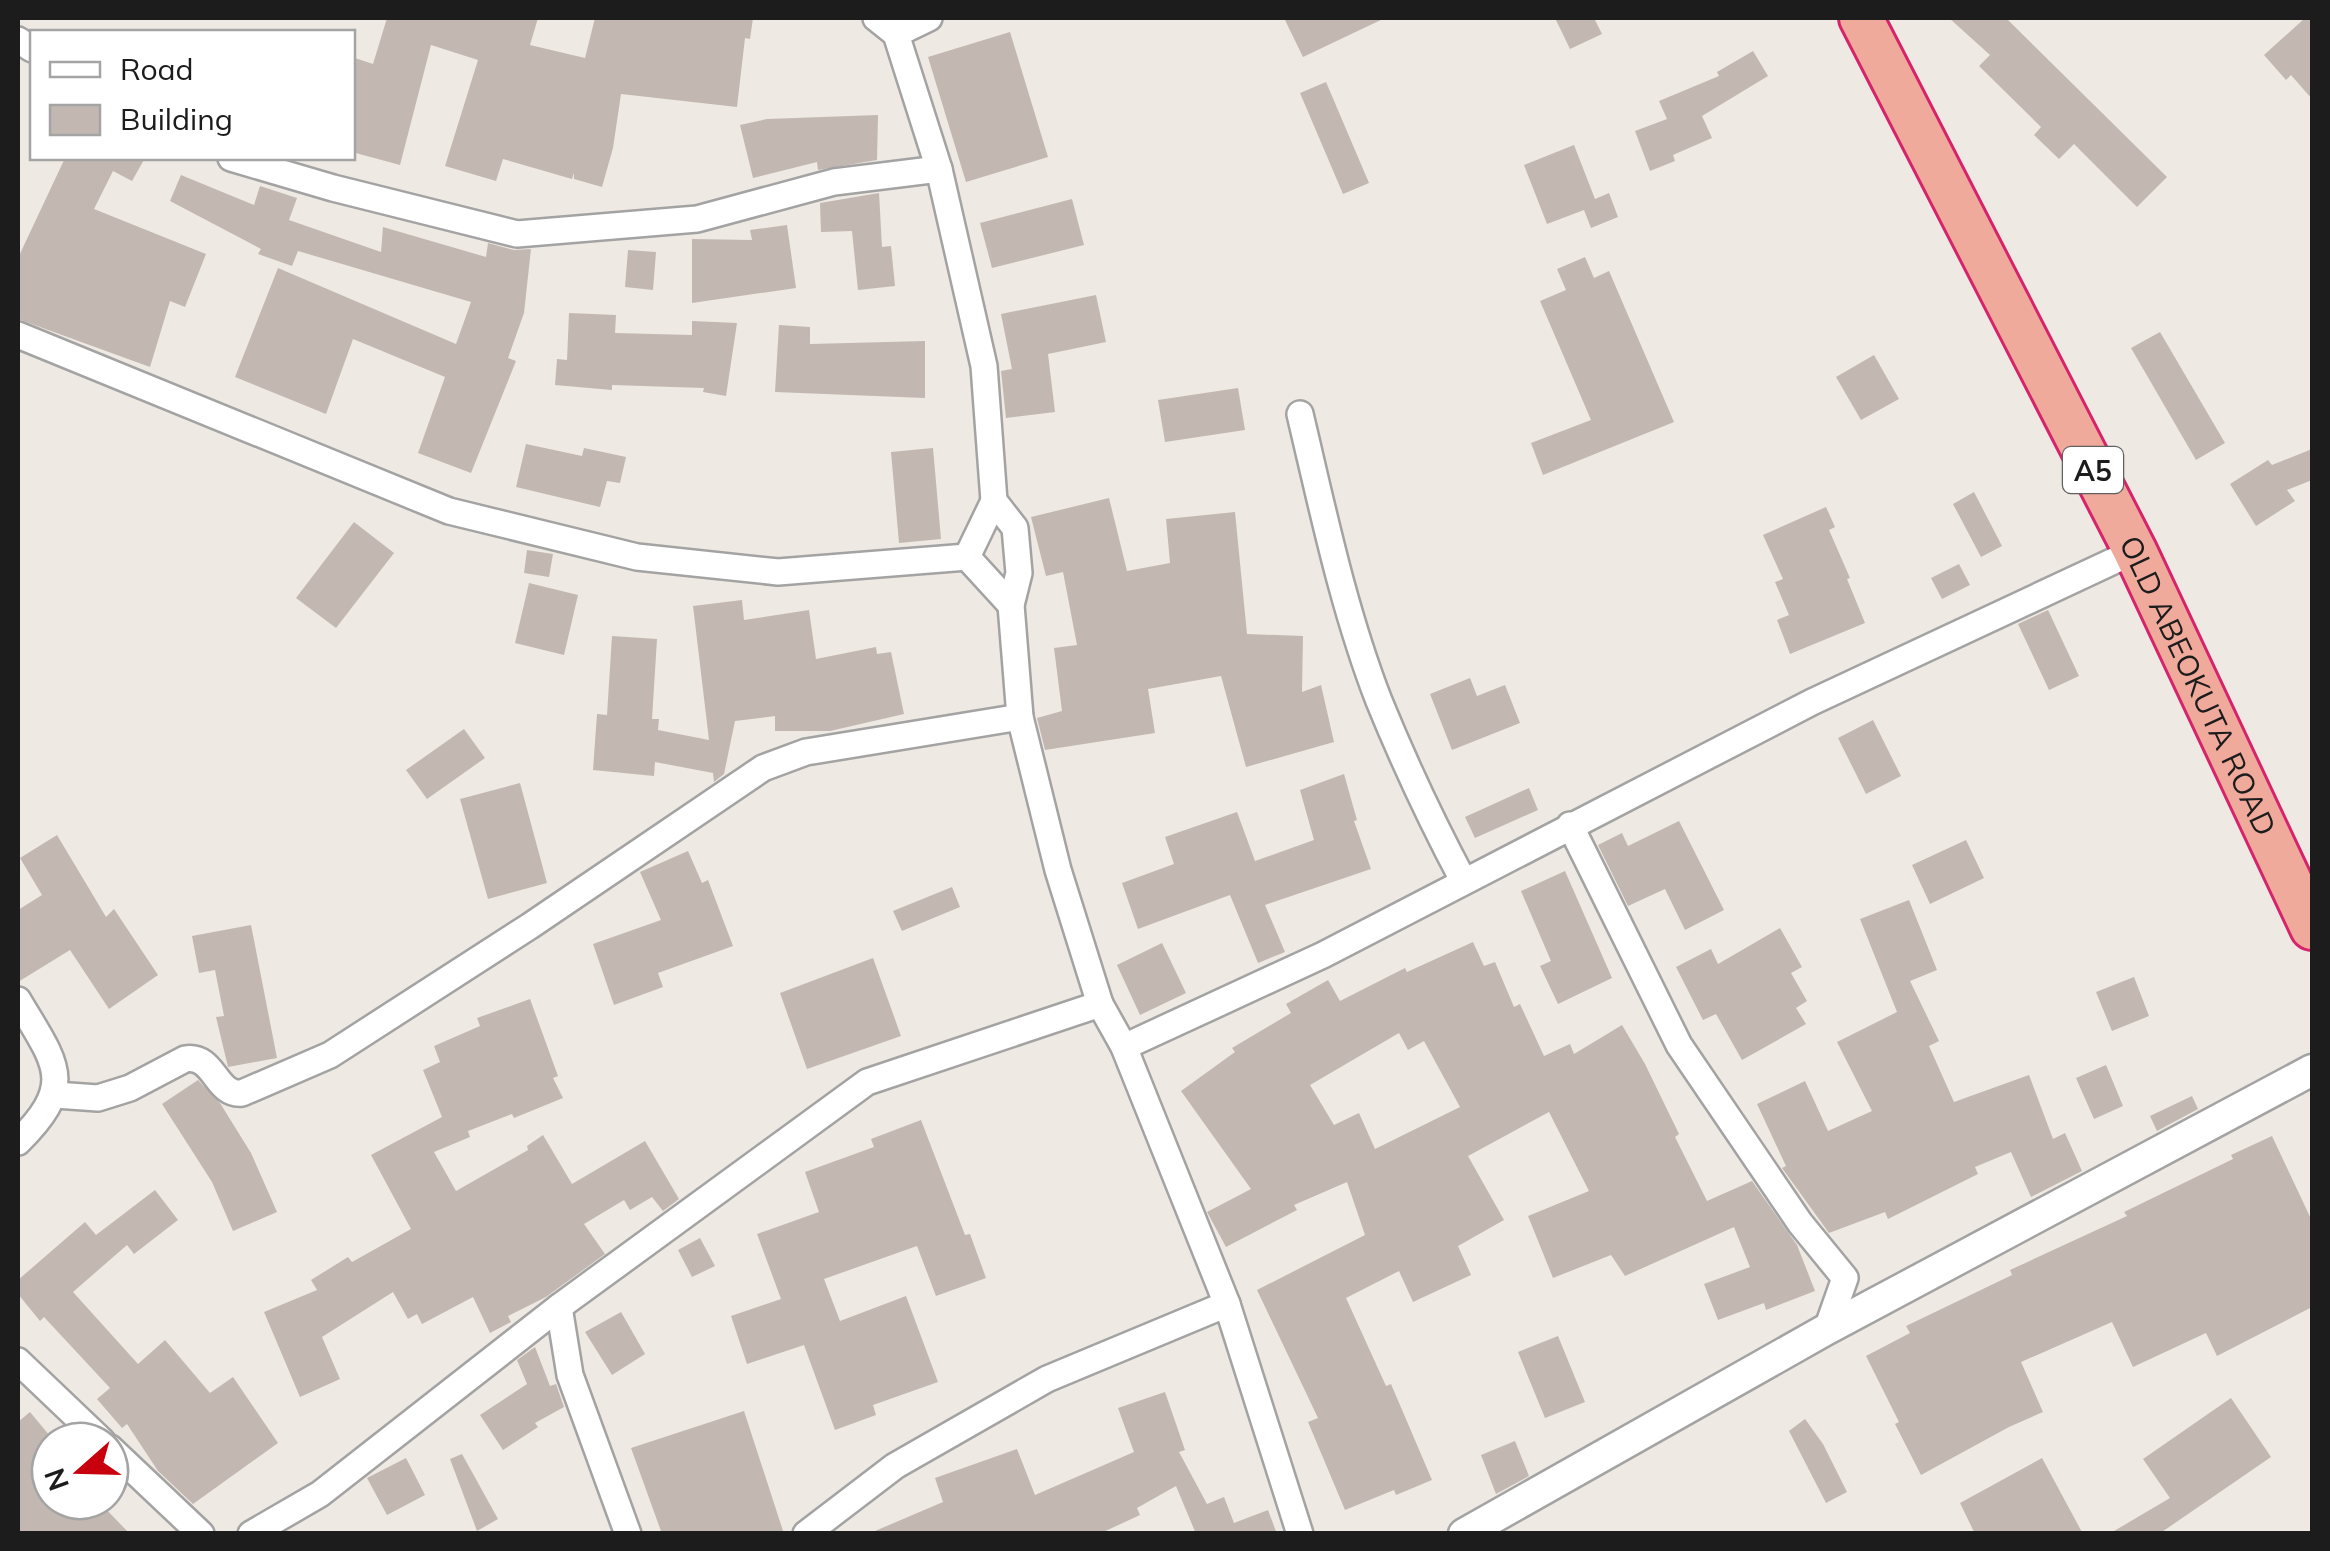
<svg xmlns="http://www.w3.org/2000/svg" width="2330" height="1551" viewBox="0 0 2330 1551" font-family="Mulish,sans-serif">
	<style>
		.building { fill: #c2b8b1; fill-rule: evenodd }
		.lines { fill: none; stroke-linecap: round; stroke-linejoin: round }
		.minor-casing { stroke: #a3a3a3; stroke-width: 30 }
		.tertiary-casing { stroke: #a3a3a3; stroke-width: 35 }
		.trunk-casing { stroke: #d6246c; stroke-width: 48 }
		.minor { stroke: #fff; stroke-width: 25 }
		.tertiary { stroke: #fff; stroke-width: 30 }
		.trunk { stroke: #f0aa9c; stroke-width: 42 }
		.labels { text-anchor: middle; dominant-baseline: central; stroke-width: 8; stroke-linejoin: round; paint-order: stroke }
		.shield { fill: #fff; stroke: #606060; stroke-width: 2.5 }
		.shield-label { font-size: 28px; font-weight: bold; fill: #1c1c1c }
		.street-label { font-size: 30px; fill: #1c1c1c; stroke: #fff }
	</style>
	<rect width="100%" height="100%" fill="#eee9e2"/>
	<g class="building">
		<path d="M387 18H538L530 45 585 58 595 18H753L750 39 745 38 737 107 621 94 613 148 602 187 574 179V173L572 179 503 159 496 181 445 166 478 60 431 45 400 165 352 152V57L373 64Z"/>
		<path d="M1284 18H1385L1303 57Z"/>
		<path d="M1555 18H1594L1602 34 1570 49Z"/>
		<path d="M1949 18H2006L2167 177 2137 207 2074 144 2059 159 2034 135 2041 127 1979 66 1990 55Z"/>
		<path d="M2305 18H2312V99L2291 75 2286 80 2264 55Z"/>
		<path d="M1010 32 1048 157 966 182 928 57Z"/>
		<path d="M1753 51 1768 76 1702 116 1712 138 1673 155 1675 161 1650 171 1635 131 1667 119 1659 101 1719 76 1717 72Z"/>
		<path d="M1326 82 1369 183 1343 194 1300 93Z"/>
		<path d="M878 115 877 160 818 170 817 162 753 178 740 125 767 119Z"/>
		<path d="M1574 145 1595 199 1609 193 1618 217 1591 228 1584 210 1547 224 1524 165Z"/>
		<path d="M65 158H145L132 181 113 171 94 209 206 254 185 307 170 301 150 367 18 319V258Z"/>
		<path d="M181 175 254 205 260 186 297 198 289 220 381 252 383 227 486 257 488 243 514 250 531 249 524 313 508 358 516 361 471 473 418 453 445 377 353 339 326 414 235 377 278 268 456 344 471 302 298 251 292 266 258 254 261 249 170 201Z"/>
		<path d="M879 193 882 247 891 246 895 286 858 290 852 231 821 232 820 203Z"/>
		<path d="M1072 199 1084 245 992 268 980 223Z"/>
		<path d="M787 225 796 288 692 303V239L752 240 750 230Z"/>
		<path d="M628 250 656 252 653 290 625 287Z"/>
		<path d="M1585 257 1594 278 1609 271 1674 422 1543 475 1531 443 1591 420 1540 301 1566 290 1557 269Z"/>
		<path d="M1096 295 1106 342 1048 354 1055 412 1006 418 1001 371 1012 369 1001 314Z"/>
		<path d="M569 313 616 315 615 333 692 335V321L737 323 726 396 703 392 704 388 612 385V390L555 385 557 359 567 360Z"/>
		<path d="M779 325 810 327V344L925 341V398L775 392Z"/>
		<path d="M2160 332 2225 443 2196 460 2131 348Z"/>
		<path d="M1874 355 1899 399 1861 420 1836 377Z"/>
		<path d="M1238 388 1245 430 1165 442 1158 400Z"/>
		<path d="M526 444 582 456 584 448 626 457 620 483 607 481 600 507 516 487Z"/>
		<path d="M933 448 941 539 899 543 891 452Z"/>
		<path d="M2312 449V480L2287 490 2295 501 2256 526 2230 484 2268 460 2272 465Z"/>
		<path d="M1974 492 2002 546 1981 557 1953 504Z"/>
		<path d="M1109 498 1127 571 1170 563 1166 519 1235 512 1247 634 1303 636 1302 692 1321 685 1334 742 1246 767 1221 676 1148 689 1155 733 1045 750 1037 718 1062 711 1054 648 1077 645 1063 572 1046 576 1031 517Z"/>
		<path d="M1826 507 1835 527 1829 530 1850 578 1847 579 1865 623 1790 654 1777 620 1789 615 1775 582 1783 579 1763 535Z"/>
		<path d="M354 522 394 553 336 628 296 598Z"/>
		<path d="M527 550 553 554 549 577 524 573Z"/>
		<path d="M1959 564 1970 585 1942 599 1931 578Z"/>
		<path d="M529 583 578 595 564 655 515 643Z"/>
		<path d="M742 600 744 620 809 610 816 659 876 647 877 654 891 652 904 714 830 731H775V716L735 721 724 774 714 782 713 773 655 762 654 776 593 770 597 714 607 715 612 636 657 639 652 719H659L658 730 709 740 693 606Z"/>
		<path d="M2048 610 2079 676 2049 690 2018 624Z"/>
		<path d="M1470 678 1477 696 1505 685 1520 723 1452 750 1430 694Z"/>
		<path d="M1873 720 1901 776 1866 794 1838 738Z"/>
		<path d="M464 729 485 758 427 799 406 770Z"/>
		<path d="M1344 774 1357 820 1354 821 1371 869 1265 905 1285 952 1258 963 1230 895 1138 929 1122 883 1174 864 1165 837 1237 812 1255 861 1314 840 1300 790Z"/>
		<path d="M520 783 547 883 488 899 460 799Z"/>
		<path d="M1529 788 1538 810 1475 838 1465 817Z"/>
		<path d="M1679 821 1724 910 1685 930 1665 889 1628 906 1598 845 1622 833 1628 846Z"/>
		<path d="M57 835 106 917 114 909 158 975 109 1009 70 950 18 982V910L42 895 20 858Z"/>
		<path d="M1966 840 1984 878 1930 904 1912 865Z"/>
		<path d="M688 851 702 883 708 880 733 946 658 973 663 987 614 1005 593 944 661 920 640 872Z"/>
		<path d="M1565 871 1612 978 1558 1004 1540 966 1551 961 1521 891Z"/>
		<path d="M952 887 960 907 902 931 893 911Z"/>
		<path d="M1909 900 1937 970 1910 981 1939 1041 1929 1046 1954 1102 2029 1075 2053 1139 2065 1133 2082 1171 2031 1197 2011 1152 1975 1167 1978 1174 1888 1219 1885 1212 1829 1233 1782 1168 1786 1166 1757 1104 1805 1081 1828 1131 1872 1111 1837 1042 1897 1012 1860 919Z"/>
		<path d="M251 925 277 1058 228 1067 216 1017 224 1016 215 970 199 973 192 936Z"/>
		<path d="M1780 928 1802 967 1791 973 1807 1001 1796 1008 1806 1024 1742 1060 1716 1014 1703 1020 1676 967 1711 949 1718 964Z"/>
		<path d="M1473 942 1484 966 1495 962 1514 1007 1520 1004 1544 1056 1570 1044 1574 1054 1622 1025 1645 1064 1679 1134 1675 1137 1707 1201 1752 1181 1797 1245 1815 1291 1766 1310 1764 1303 1718 1320 1704 1284 1750 1267 1734 1227 1625 1276 1611 1255 1553 1278 1528 1216 1589 1191 1549 1112 1468 1156 1504 1220 1458 1246 1471 1275 1413 1302 1399 1271 1346 1298 1386 1386 1391 1384 1432 1480 1396 1495 1394 1490 1345 1510 1308 1422 1318 1418 1257 1290 1365 1235 1347 1182 1294 1205 1297 1210 1226 1247 1207 1212 1251 1189 1181 1091 1235 1052 1232 1048 1291 1013 1286 1004 1328 980 1340 1001 1405 968 1407 972ZM1399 1033 1408 1050 1424 1041 1460 1107 1375 1149 1359 1113 1334 1125 1310 1085Z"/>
		<path d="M1162 943 1186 993 1140 1015 1117 965Z"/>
		<path d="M873 958 901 1036 807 1069 780 993Z"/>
		<path d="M2134 977 2149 1016 2112 1031 2096 992Z"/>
		<path d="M530 999 558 1076 553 1078 563 1098 514 1118 512 1114 468 1131 470 1137 434 1152 456 1191 528 1150 527 1146 543 1135 572 1184 645 1141 679 1199 663 1211 652 1197 630 1210 624 1200 584 1224 605 1254 546 1297 508 1316 511 1322 490 1333 473 1297 422 1324 417 1314 408 1319 393 1292 322 1337 340 1379 300 1397 264 1312 317 1290 311 1280 348 1257 352 1262 411 1229 371 1155 442 1117 423 1070 440 1062 434 1046 480 1026 477 1018Z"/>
		<path d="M2106 1065 2123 1106 2094 1119 2076 1078Z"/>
		<path d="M198 1080 220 1103 251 1153 277 1212 233 1231 212 1182 162 1104Z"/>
		<path d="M2192 1096 2198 1109 2157 1131 2150 1116Z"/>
		<path d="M921 1120 965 1235 970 1234 986 1278 936 1296 917 1246 824 1279 840 1321 906 1296 938 1382 873 1405 876 1415 835 1430 804 1345 747 1364 731 1316 781 1299 757 1234 819 1212 805 1172 874 1147 871 1139Z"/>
		<path d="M2272 1136 2312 1221V1307L2217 1356 2206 1333 2133 1367 2112 1322 2021 1362 2043 1412 2009 1427 1921 1475 1895 1424 1899 1422 1866 1356 1910 1333 1906 1326 2012 1275 2010 1270 2127 1216 2124 1212 2233 1159 2231 1155Z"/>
		<path d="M155 1190 178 1220 134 1254 127 1245 73 1292 138 1364 165 1340 210 1393 233 1377 278 1443 193 1504 158 1471 127 1424 122 1428 97 1399 110 1388 44 1317 40 1321 18 1294V1280L85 1222 96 1235Z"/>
		<path d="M700 1238 715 1266 692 1277 678 1250Z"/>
		<path d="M621 1312 645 1354 612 1375 585 1332Z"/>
		<path d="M1558 1336 1585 1402 1545 1418 1518 1352Z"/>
		<path d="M535 1347 550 1386 556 1384 564 1407 535 1423 538 1427 503 1450 480 1415 527 1384 517 1360Z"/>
		<path d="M1165 1392 1185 1450 1179 1452 1207 1504 1224 1497 1234 1523 1268 1510 1277 1534H1196L1176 1486 1137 1508 1140 1515 1099 1534H868L943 1502 935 1478 1017 1449 1035 1495 1134 1452 1118 1408Z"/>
		<path d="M2231 1398 2271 1457 2159 1534H2109L2170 1498 2143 1459Z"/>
		<path d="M744 1411 784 1534H662L631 1448Z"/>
		<path d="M30 1412 50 1436V1501H98L130 1534H18V1422Z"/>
		<path d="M1805 1419 1823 1444 1847 1492 1826 1503 1789 1431Z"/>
		<path d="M1515 1441 1529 1476 1496 1494 1481 1455Z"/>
		<path d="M462 1454 498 1519 477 1531 450 1459Z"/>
		<path d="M406 1458 425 1495 387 1515 367 1478Z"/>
		<path d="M2042 1458 2083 1534H1975L1960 1503Z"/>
	</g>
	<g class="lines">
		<g class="minor-casing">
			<g id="minor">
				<path d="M876 18 896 34 939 169 984 366 994 501 1015 528 1019 573 1011 605 1020 717 1058 870 1100 1004 1124 1047 1227 1304 1300 1534"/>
				<path d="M896 34 929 18"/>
				<path d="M18 40 32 49"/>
				<path d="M231 158 333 188 517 234 697 219 834 182 939 169"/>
				<path d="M18 335 449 511 637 557 778 572 967 557"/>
				<path d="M1300 414C1323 511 1343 608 1379 701 1404 762 1432 822 1463 880"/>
				<path d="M994 501 967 557 1011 605"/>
				<path d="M1570 825 1679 1045 1800 1223 1845 1278 1827 1329"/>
				<path d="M18 1000C55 1063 78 1083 18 1142"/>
				<path d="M1124 1047 1323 955 1812 702 2135 551"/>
				<path d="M55 1095 98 1098 130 1088 185 1059C215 1054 215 1096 242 1093L330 1055 530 926 763 768 806 752 1020 717"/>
				<path d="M559 1307 570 1375 628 1534"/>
				<path d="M18 1361 102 1441"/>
				<path d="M110 1448 201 1534"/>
				<path d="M251 1534 320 1494 559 1307 867 1082 1100 1004"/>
				<path d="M806 1534 895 1466 1047 1379 1227 1304"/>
			</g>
		</g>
		<g class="tertiary-casing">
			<path id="tertiary" d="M1464 1534 1827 1329 2312 1070"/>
		</g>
		<g class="trunk-casing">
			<g id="trunk">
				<path id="s1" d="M1861 18 2135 551 2312 928"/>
			</g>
		</g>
		<use href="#minor" class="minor"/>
		<use href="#tertiary" class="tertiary"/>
		<use href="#trunk" class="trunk"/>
	</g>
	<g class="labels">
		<rect class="shield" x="2063" y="447" width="60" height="46" rx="8"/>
		<g class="shield-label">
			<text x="2093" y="470">A5</text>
		</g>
		<g class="street-label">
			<text stroke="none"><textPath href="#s1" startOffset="748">OLD ABEOKUTA ROAD</textPath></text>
		</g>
	</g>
	<rect width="2330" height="1551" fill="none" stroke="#1c1c1c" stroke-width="40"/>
	<rect x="30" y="30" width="325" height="130" fill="#ffffff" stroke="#a4a4a4" stroke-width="2.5"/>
	<rect x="50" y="62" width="50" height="15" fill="#ffffff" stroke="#a4a4a4" stroke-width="2.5"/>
	<text x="120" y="80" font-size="30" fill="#1c1c1c">Road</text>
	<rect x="50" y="105" width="50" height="30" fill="#c2b8b1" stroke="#a4a4a4" stroke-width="2.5"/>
	<text x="120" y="130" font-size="30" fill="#1c1c1c">Building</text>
	<g transform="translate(80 1471) rotate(250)"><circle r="48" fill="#ffffff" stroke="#a4a4a4" stroke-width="2.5"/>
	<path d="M0-8L18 38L0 25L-18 38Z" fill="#c8000d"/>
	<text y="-15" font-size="28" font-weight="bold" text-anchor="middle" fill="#1c1c1c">N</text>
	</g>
</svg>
